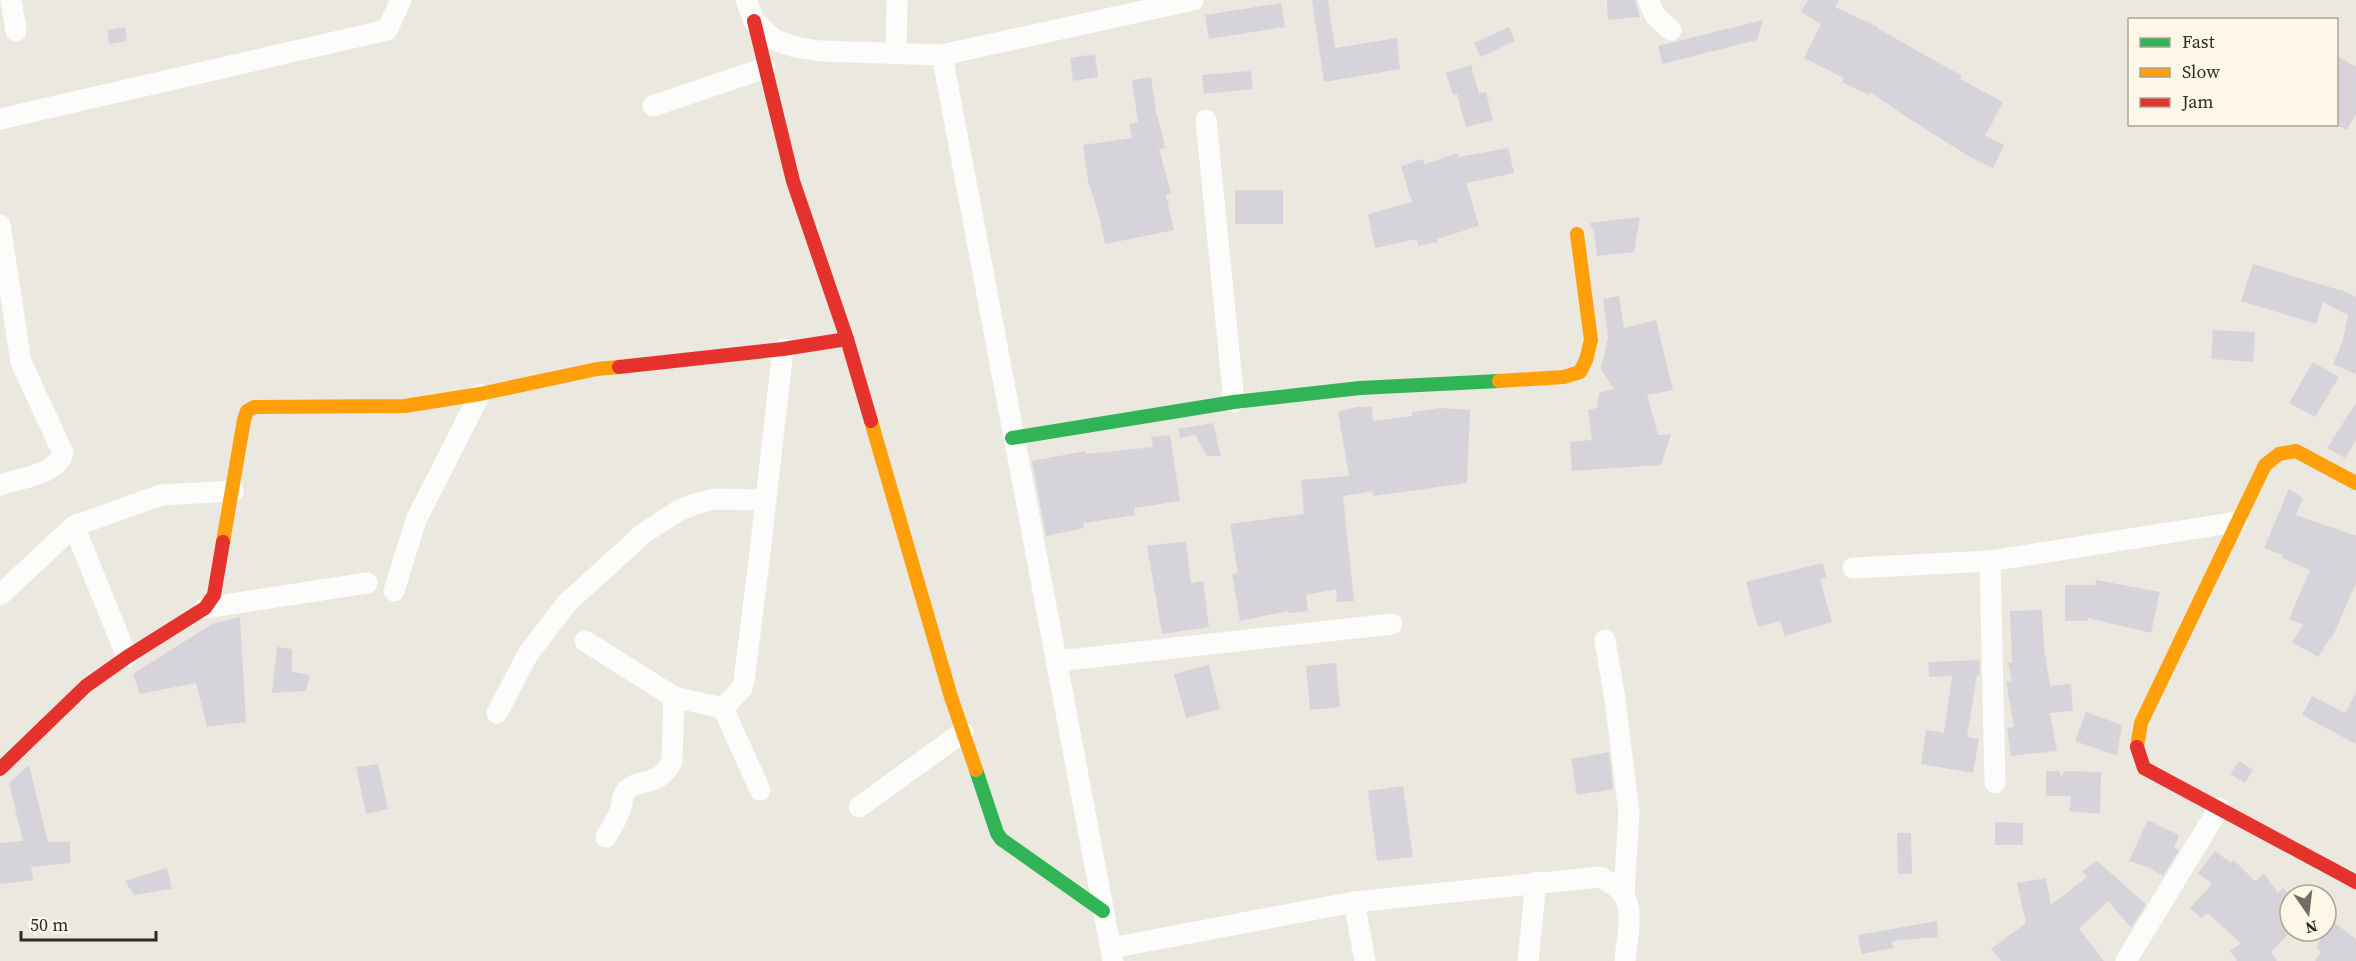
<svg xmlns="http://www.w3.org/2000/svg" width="2356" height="961" viewBox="0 0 2356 961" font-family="'Source Serif 4',serif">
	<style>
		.building { fill: #d6d4da }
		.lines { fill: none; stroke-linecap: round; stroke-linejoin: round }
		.street { stroke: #fcfcfa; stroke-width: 21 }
		.fast { stroke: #30b455; stroke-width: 14 }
		.slow { stroke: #ff9f0a; stroke-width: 14 }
		.jam { stroke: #e5322d; stroke-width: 14 }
	</style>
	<rect width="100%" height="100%" fill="#ebe8df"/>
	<g class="building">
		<path d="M1312 0H1328L1335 48 1397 38 1400 69 1324 82Z"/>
		<path d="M1607 0H1635L1640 17 1608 20Z"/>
		<path d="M1808 0H1839L1835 7 1878 27 1877 28 1962 76 1960 79 2003 102 1985 136 2004 145 1993 168 1970 157 1908 118 1870 92 1869 95 1842 82 1844 78 1804 58 1821 24 1801 12Z"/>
		<path d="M1281 3 1285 27 1209 39 1205 15Z"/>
		<path d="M1763 20 1757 40 1662 64 1658 46Z"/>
		<path d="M125 27 127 41 109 44 107 30Z"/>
		<path d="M1509 27 1515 41 1481 57 1474 43Z"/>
		<path d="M1095 54 1098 77 1073 81 1070 58Z"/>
		<path d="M2337 56 2356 67V114L2347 130 2337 125Z"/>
		<path d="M1471 65 1479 93 1486 92 1493 120 1466 127 1457 94 1453 95 1446 73Z"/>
		<path d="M1251 71 1253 89 1204 94 1202 75Z"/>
		<path d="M1151 77 1157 118 1158 117 1165 148 1159 149 1171 193 1166 195 1174 230 1105 244 1099 215 1088 181 1083 145 1132 138 1129 124 1138 122 1132 80Z"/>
		<path d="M1508 148 1514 173 1466 183 1479 226 1437 239 1438 242 1418 246 1417 239 1375 248 1368 214 1412 202 1401 166 1423 159 1425 164 1458 153 1459 157Z"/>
		<rect x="1235" y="190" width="48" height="34"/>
		<path d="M1640 217 1634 252 1597 256 1594 232 1590 223Z"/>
		<path d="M2253 264 2339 290 2340 289 2356 297V374L2333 364 2343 340 2348 315 2323 302 2316 324 2241 301Z"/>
		<path d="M1619 296 1624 328 1656 320 1673 390 1647 395 1658 435 1671 434 1661 465 1572 471 1570 442 1592 440 1588 410 1597 408 1599 393 1614 389 1601 369 1608 338 1603 299Z"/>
		<path d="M2213 330 2255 332 2253 362 2211 359Z"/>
		<path d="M2313 362 2339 377 2315 417 2289 403Z"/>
		<path d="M2356 403V440L2345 458 2327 448Z"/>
		<path d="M1357 407H1372L1373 421 1412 416V412L1439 408 1470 410 1467 483 1373 496V491L1343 496 1354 601 1337 602 1336 589 1306 595 1308 611 1289 613 1288 611 1240 621 1232 574 1238 573 1230 524 1304 514 1301 480 1349 476 1338 412Z"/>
		<path d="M1213 423 1221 456H1207L1195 435 1180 438 1178 429Z"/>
		<path d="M1170 435 1180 501 1134 508 1135 515 1083 523 1084 528 1046 536 1032 461 1086 451V454L1153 447 1151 437Z"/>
		<path d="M2289 489 2303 498 2296 515 2356 536V583L2332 638 2331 637 2318 657 2292 642 2303 625 2289 619 2310 570 2282 558 2283 555 2264 548Z"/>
		<path d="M1186 541 1191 583 1203 581 1209 627 1162 634 1147 546Z"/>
		<path d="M1823 563 1826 577 1820 579 1832 622 1785 636 1780 621 1758 627 1746 582Z"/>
		<path d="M2096 580 2160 592 2151 633 2088 618V621H2065V585H2095Z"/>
		<path d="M2042 610 2044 648 2050 686 2071 684 2073 711 2050 713 2057 751 2011 756 2007 728 2014 727 2006 681 2012 682 2008 663 2012 662 2010 611Z"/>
		<path d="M240 617 246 722 207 727 196 683 140 694 133 674 212 624Z"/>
		<path d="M277 647 292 649V672L310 675 306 691 272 693Z"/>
		<path d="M1979 660 1980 675H1977L1967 737 1979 739 1973 773 1921 764 1926 730 1944 733 1952 676 1929 677 1928 662Z"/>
		<path d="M1336 663 1340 707 1310 710 1306 666Z"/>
		<path d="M1209 665 1220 709 1186 718 1174 674Z"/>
		<path d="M2356 693V744L2302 715 2312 696 2345 713Z"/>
		<path d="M2086 712 2122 725 2117 756 2075 741Z"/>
		<path d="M1609 752 1613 789 1577 795 1571 759Z"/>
		<path d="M2239 761 2253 770 2245 783 2230 774Z"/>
		<path d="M378 764 388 809 366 814 356 767Z"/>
		<path d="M29 765 48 842H70V863L31 867 33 880 0 884V843L23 841 9 783Z"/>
		<path d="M2046 771H2060L2061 779 2064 771 2101 772 2100 814 2069 811 2071 796H2046Z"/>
		<path d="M1403 786 1413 857 1377 861 1368 791Z"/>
		<path d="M2148 820 2179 835 2174 848 2179 850 2163 876 2150 868 2129 861Z"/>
		<path d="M1995 822 2023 823V845H1995Z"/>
		<path d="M1897 833H1911L1912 874H1898Z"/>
		<path d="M2215 851 2231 863 2234 860 2255 881 2264 874 2278 893 2283 888 2290 895V932L2271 952 2277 961H2237L2230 951 2241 943 2207 913 2201 918 2190 908 2212 884 2198 873Z"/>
		<path d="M2097 861 2146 904 2131 928 2108 901 2079 929 2104 961H2001L1991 949 2026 923 2017 883 2046 878 2051 905 2087 877 2082 871Z"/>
		<path d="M167 868 172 889 134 895 125 881Z"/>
		<path d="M1937 921 1938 937 1892 941 1893 948 1862 954 1858 935Z"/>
		<path d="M2332 921 2356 939V961H2315L2321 952 2316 947Z"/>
	</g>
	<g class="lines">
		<g class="street">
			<path d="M11 0 16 31"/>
			<path d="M746 0 754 21 775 40 795 47 820 51 942 55 1193 0"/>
			<path d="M1648 0 1656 17 1671 30"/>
			<path d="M896 54 897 0"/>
			<path d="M942 55 1113 961"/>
			<path d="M653 106 765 68"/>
			<path d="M0 119 387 30 401 0"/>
			<path d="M1206 120 1234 402"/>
			<path d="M0 225 21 362 63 453C56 475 20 478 0 485"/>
			<path d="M74 526 127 657"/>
			<path d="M1990 561 1995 783"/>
			<path d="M1853 568 1990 561 2237 522"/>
			<path d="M394 591 416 520 480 394"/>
			<path d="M0 595 74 526 161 495 233 491"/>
			<path d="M205 608 367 583"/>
			<path d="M1605 640 1615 699 1629 813 1624 895"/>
			<path d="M585 641 674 697 723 708"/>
			<path d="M1058 661 1392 624"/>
			<path d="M723 708 742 688 744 681 759 561 783 349"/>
			<path d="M723 708 760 790"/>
			<path d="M497 713 528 654 567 603 644 533 678 511 695 504 714 499 766 500"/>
			<path d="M859 807 963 732"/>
			<path d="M606 837C611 828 618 818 621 808 623 801 621 796 627 790 640 777 658 789 672 761L674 697"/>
			<path d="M1354 902 1365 961"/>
			<path d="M1111 948 1354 902 1600 877C1608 882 1618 886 1623 894 1635 911 1626 942 1625 961"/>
			<path d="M1528 961 1536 882"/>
			<path d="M2126 961 2219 808"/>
		</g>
		<g class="fast">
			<path d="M1012 438 1234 402 1360 388 1499 381"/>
			<path d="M976 770 997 833 1001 839 1103 911"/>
		</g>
		<g class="slow">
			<path d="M1499 381 1564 377 1580 372 1586 360 1591 340 1577 234"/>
			<path d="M871 421 951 697 976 770"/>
			<path d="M223 542 244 420 247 411 254 407 405 406 480 394 597 369 619 367"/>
			<path d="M2137 747 2141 723 2265 465 2279 454 2296 451 2356 483"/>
		</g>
		<g class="jam">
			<path d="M754 21 793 181 847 339 871 421"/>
			<path d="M619 367 783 349 847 339"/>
			<path d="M2137 747 2144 768 2356 882"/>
			<path d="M0 769 86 686 127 657 205 608 214 595 223 542"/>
		</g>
	</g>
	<rect x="2128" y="18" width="210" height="108" fill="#fef7e8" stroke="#aaa59a" stroke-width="1.5"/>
	<rect x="2140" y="38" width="30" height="9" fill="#30b455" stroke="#aaa59a" stroke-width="1.5"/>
	<text x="2182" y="48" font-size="18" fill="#2d2b25">Fast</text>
	<rect x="2140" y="68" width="30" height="9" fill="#ff9f0a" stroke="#aaa59a" stroke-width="1.5"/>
	<text x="2182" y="78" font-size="18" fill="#2d2b25">Slow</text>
	<rect x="2140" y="98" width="30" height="9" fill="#e5322d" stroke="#aaa59a" stroke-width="1.5"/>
	<text x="2182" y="108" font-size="18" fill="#2d2b25">Jam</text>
	<g transform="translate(2308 913) rotate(166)"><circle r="28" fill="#fef7e8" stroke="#aaa59a" stroke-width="1.5"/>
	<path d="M0-4.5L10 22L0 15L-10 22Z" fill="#706d66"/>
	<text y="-9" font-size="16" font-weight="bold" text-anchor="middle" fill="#2d2b25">N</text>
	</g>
	<path d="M21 931v9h135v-9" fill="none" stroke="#2d2b25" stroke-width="3"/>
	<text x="30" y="931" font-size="18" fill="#2d2b25" stroke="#fef7e8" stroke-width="4.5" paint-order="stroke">50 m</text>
</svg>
